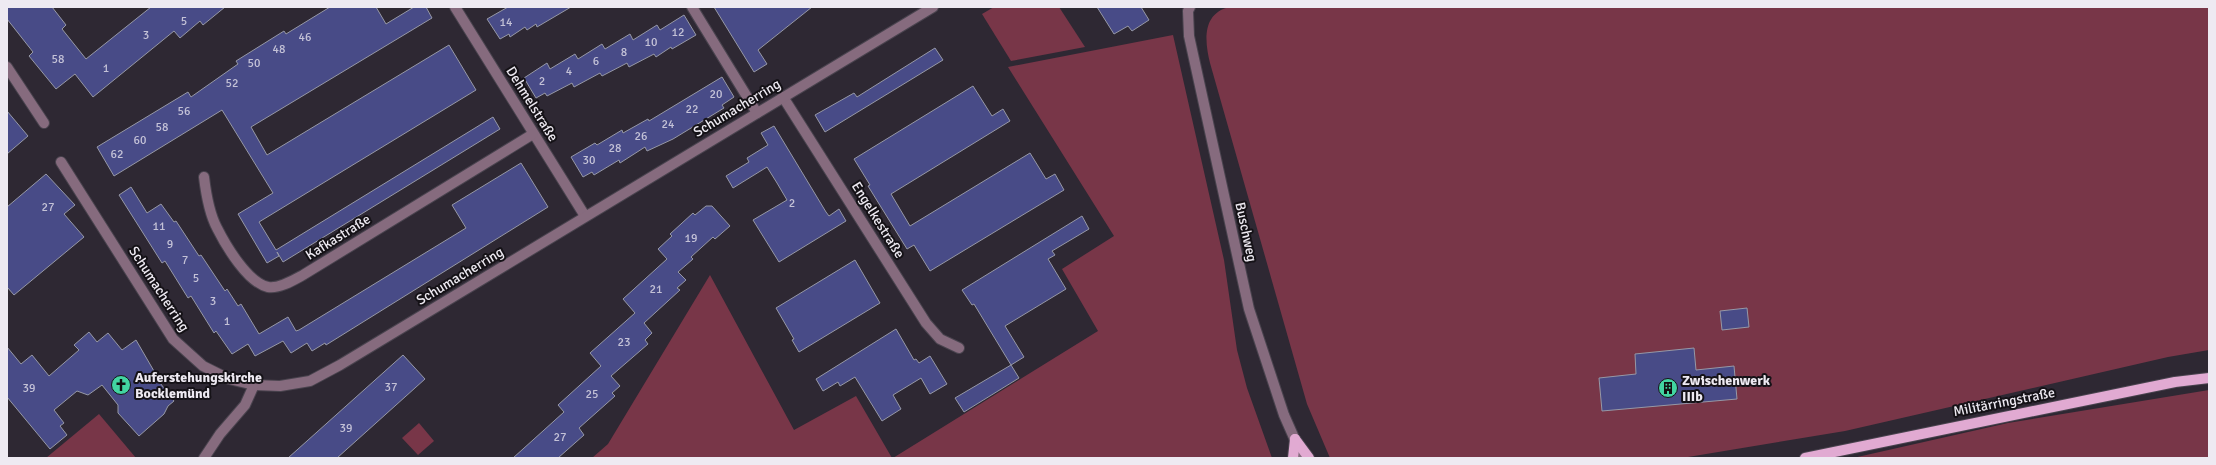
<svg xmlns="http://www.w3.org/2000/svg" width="2216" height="465" viewBox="0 0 2216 465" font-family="Signika,sans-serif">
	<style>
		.green { fill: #783648 }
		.building { fill: #484b87; stroke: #9698a6 }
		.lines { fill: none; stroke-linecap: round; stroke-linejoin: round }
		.minor-casing { stroke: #49434e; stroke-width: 12 }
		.major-casing { stroke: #49434e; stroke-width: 12 }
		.minor { stroke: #866b7e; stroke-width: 10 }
		.major { stroke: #e1aad2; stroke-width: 10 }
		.labels { text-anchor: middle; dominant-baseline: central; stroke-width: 4; stroke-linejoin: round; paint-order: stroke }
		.number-label { font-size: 12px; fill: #c4c2d7 }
		.street-label { font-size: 14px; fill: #eeeaf2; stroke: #151217 }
		.poi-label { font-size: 14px; font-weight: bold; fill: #eeeaf2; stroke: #151217; text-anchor: start }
	</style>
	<rect width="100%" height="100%" fill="#2e2833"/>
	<g class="green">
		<path d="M994 7H1059L1085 47 1011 61 982 14Z"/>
		<path d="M1230 7H2209V350L2168 357 1845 431 1682 458H1330L1307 404 1210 63C1205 43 1201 13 1230 7Z"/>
		<path d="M1173 35 1224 260 1237 350 1247 388 1272 458H893L1098 331 1062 269 1114 236 1008 67Z"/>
		<path d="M710 275 794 430 856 396 892 458H592L608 444Z"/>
		<path d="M2209 390V458H1853L2008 423Z"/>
		<path d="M99 414 136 458H46Z"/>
		<path d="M419 423 434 441 418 455 402 438Z"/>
	</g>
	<g class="building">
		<path d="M7 7H52L66 25 62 29 86 59 151 7H225L203 25 200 21 180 38 174 31 93 97 75 74 56 89 29 56 33 52 7 19Z"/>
		<path d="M330 7H376L386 24 414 7H426L432 18 251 127 267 155 449 45 476 90 259 222 276 250 493 117 500 129 283 262 277 252 279 256 267 263 238 214 273 193 222 110 114 176 97 147 188 92 191 97 238 64 236 61 284 31 286 34Z"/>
		<path d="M508 7H571L537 27 536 24 527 30 525 27 510 37 509 34 500 39 487 19Z"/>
		<path d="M714 7H812L758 50 767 64 754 72Z"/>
		<path d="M1097 7H1141L1149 20 1132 31 1128 26 1114 34Z"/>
		<path d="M684 15 696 35 672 49 671 47 656 57 654 54 629 67 627 63 602 76 600 73 574 87 572 83 547 96 545 93 536 98 524 78 547 63 550 69 575 54 578 59 602 44 605 49 630 34 633 40 657 25 660 30Z"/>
		<path d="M935 48 943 60 825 132 815 115 854 93 857 97Z"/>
		<path d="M722 77 734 97 722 105 724 108 673 139 647 151 645 147 620 163 619 160 594 175 592 172 583 177 571 157 595 143 597 145 622 130 623 133 648 119 649 121Z"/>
		<path d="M973 86 992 116 1003 109 1010 121 891 194 910 226 1030 153 1046 179 1055 174 1064 190 930 271 914 245 907 249 868 186 870 185 854 159Z"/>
		<path d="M7 111 28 136 7 154Z"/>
		<path d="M774 126 826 212 829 216 839 209 846 221 779 262 753 220 787 200 777 183 767 167 733 188 726 176 749 162 747 158 768 145 761 133Z"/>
		<path d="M521 163 548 207 326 345 325 343 312 351 307 343 291 353 283 341 255 356 248 344 232 354 216 331 214 333 191 296 188 298 165 261 162 263 119 195 131 187 147 213 161 204 174 222 176 221 199 256 201 255 225 291 227 289 238 306 241 304 259 334 288 317 296 331 299 330 466 228 452 205Z"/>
		<path d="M46 174 75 205 64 214 84 237 14 295 7 287V207Z"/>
		<path d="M706 206H712L730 226 715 239 713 237 691 257 693 259 678 272 686 280 677 288 680 290 644 323 652 333 645 340 648 344 611 376 620 386 612 393 615 396 579 428 584 435 558 458H513L564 412 558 405 601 366 590 353 635 313 623 299 667 259 658 249 672 236 670 234 693 213 695 215Z"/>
		<path d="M1082 216 1089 229 1052 251 1055 255 1048 259 1066 289 1005 326 1024 357 1011 365 1019 378 964 412 955 398 1011 365 974 304 972 305 962 290Z"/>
		<path d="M855 260 880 303 799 352 792 340 794 339 776 308Z"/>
		<path d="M1747 308 1749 327 1722 330 1720 311Z"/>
		<path d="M896 329 914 360 916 359 919 363 930 356 947 384 930 394 921 378 893 395 901 409 882 421 855 377 840 386 838 382 823 391 816 379Z"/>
		<path d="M89 332 97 342 108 333 122 350 136 340 158 378 157 379 174 401 168 406 164 414 139 436 118 413V405L102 385 88 395 77 391 54 410 64 423 60 426 67 435 50 449 7 397V347L21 364 32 355 49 376 79 350 74 345Z"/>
		<path d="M1694 348 1696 370 1734 366 1737 399 1602 411 1599 378 1636 374 1635 354Z"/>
		<path d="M403 355 425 379 337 458H288Z"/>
	</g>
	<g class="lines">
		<g class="minor-casing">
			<g id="minor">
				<path d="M455 7 585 216"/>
				<path d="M692 7 757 113"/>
				<path d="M1190 7 1188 11 1189 36 1249 309 1284 415 1303 458"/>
				<path d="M7 67 44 123"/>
				<path d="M783 97 926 323 940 339 959 348"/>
				<path d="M61 162 173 339 203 366 229 379 254 385 280 386 310 381 340 365 933 7"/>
				<path d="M204 177C206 194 209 213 217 228 226 246 248 283 268 287 279 289 294 280 303 275L533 134"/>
				<path d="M204 458 220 434 245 405 254 385"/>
			</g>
		</g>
		<g class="major-casing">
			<g id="major">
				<path d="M1295 439 1309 458"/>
				<path d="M1293 458 1295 439"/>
				<path d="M1805 458 2175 382 2209 378"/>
			</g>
		</g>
		<use href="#minor" class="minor"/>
		<use href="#major" class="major"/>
	</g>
	<defs>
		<g id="church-disc" transform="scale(1)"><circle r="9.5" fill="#42d4a1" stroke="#151217"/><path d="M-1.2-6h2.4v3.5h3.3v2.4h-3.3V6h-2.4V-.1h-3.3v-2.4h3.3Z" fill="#111"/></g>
		<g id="building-disc" transform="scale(1)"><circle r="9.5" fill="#42d4a1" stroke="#151217"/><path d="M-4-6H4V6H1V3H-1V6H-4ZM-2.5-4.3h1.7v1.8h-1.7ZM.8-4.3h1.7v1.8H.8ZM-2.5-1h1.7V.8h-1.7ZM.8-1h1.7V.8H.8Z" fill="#111"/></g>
	</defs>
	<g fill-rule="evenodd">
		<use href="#church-disc" x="121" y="385"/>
		<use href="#building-disc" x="1668" y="388"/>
	</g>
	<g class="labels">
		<g class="number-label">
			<text x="184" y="21">5</text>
			<text x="506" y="22">14</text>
			<text x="678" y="32">12</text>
			<text x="146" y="35">3</text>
			<text x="305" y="37">46</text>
			<text x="651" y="42">10</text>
			<text x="279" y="49">48</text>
			<text x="624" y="52">8</text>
			<text x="58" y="59">58</text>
			<text x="596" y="61">6</text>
			<text x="254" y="63">50</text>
			<text x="106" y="68">1</text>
			<text x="569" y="71">4</text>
			<text x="542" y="81">2</text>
			<text x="232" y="83">52</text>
			<text x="716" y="94">20</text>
			<text x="692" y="109">22</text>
			<text x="184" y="111">56</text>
			<text x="668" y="124">24</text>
			<text x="162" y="127">58</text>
			<text x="641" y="136">26</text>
			<text x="140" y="140">60</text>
			<text x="615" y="148">28</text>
			<text x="117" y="154">62</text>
			<text x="589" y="160">30</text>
			<text x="792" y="203">2</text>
			<text x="48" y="207">27</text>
			<text x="159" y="226">11</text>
			<text x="691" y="238">19</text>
			<text x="170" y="244">9</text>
			<text x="185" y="260">7</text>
			<text x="196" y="278">5</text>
			<text x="656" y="289">21</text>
			<text x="213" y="301">3</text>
			<text x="227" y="321">1</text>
			<text x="624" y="342">23</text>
			<text x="391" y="387">37</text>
			<text x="29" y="388">39</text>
			<text x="592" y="394">25</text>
			<text x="346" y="428">39</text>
			<text x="560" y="437">27</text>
		</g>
		<g class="street-label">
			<text transform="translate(532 104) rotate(58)">Dehmelstraße</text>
			<text transform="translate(737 108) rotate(-31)">Schumacherring</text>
			<text transform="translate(878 220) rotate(58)">Engelkestraße</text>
			<text transform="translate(1246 232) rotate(78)">Buschweg</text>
			<text transform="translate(338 237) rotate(-32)">Kafkastraße</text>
			<text transform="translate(460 276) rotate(-31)">Schumacherring</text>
			<text transform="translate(159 289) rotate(57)">Schumacherring</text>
			<text transform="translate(2004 402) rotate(-11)">Militärringstraße</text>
		</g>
		<g class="poi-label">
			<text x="135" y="377">Auferstehungskirche<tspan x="135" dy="16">Bocklemünd</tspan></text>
			<text x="1682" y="380">Zwischenwerk<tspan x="1682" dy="16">IIIb</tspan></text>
		</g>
	</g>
	<rect width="2216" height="465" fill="none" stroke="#eeeaf2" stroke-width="16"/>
</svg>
